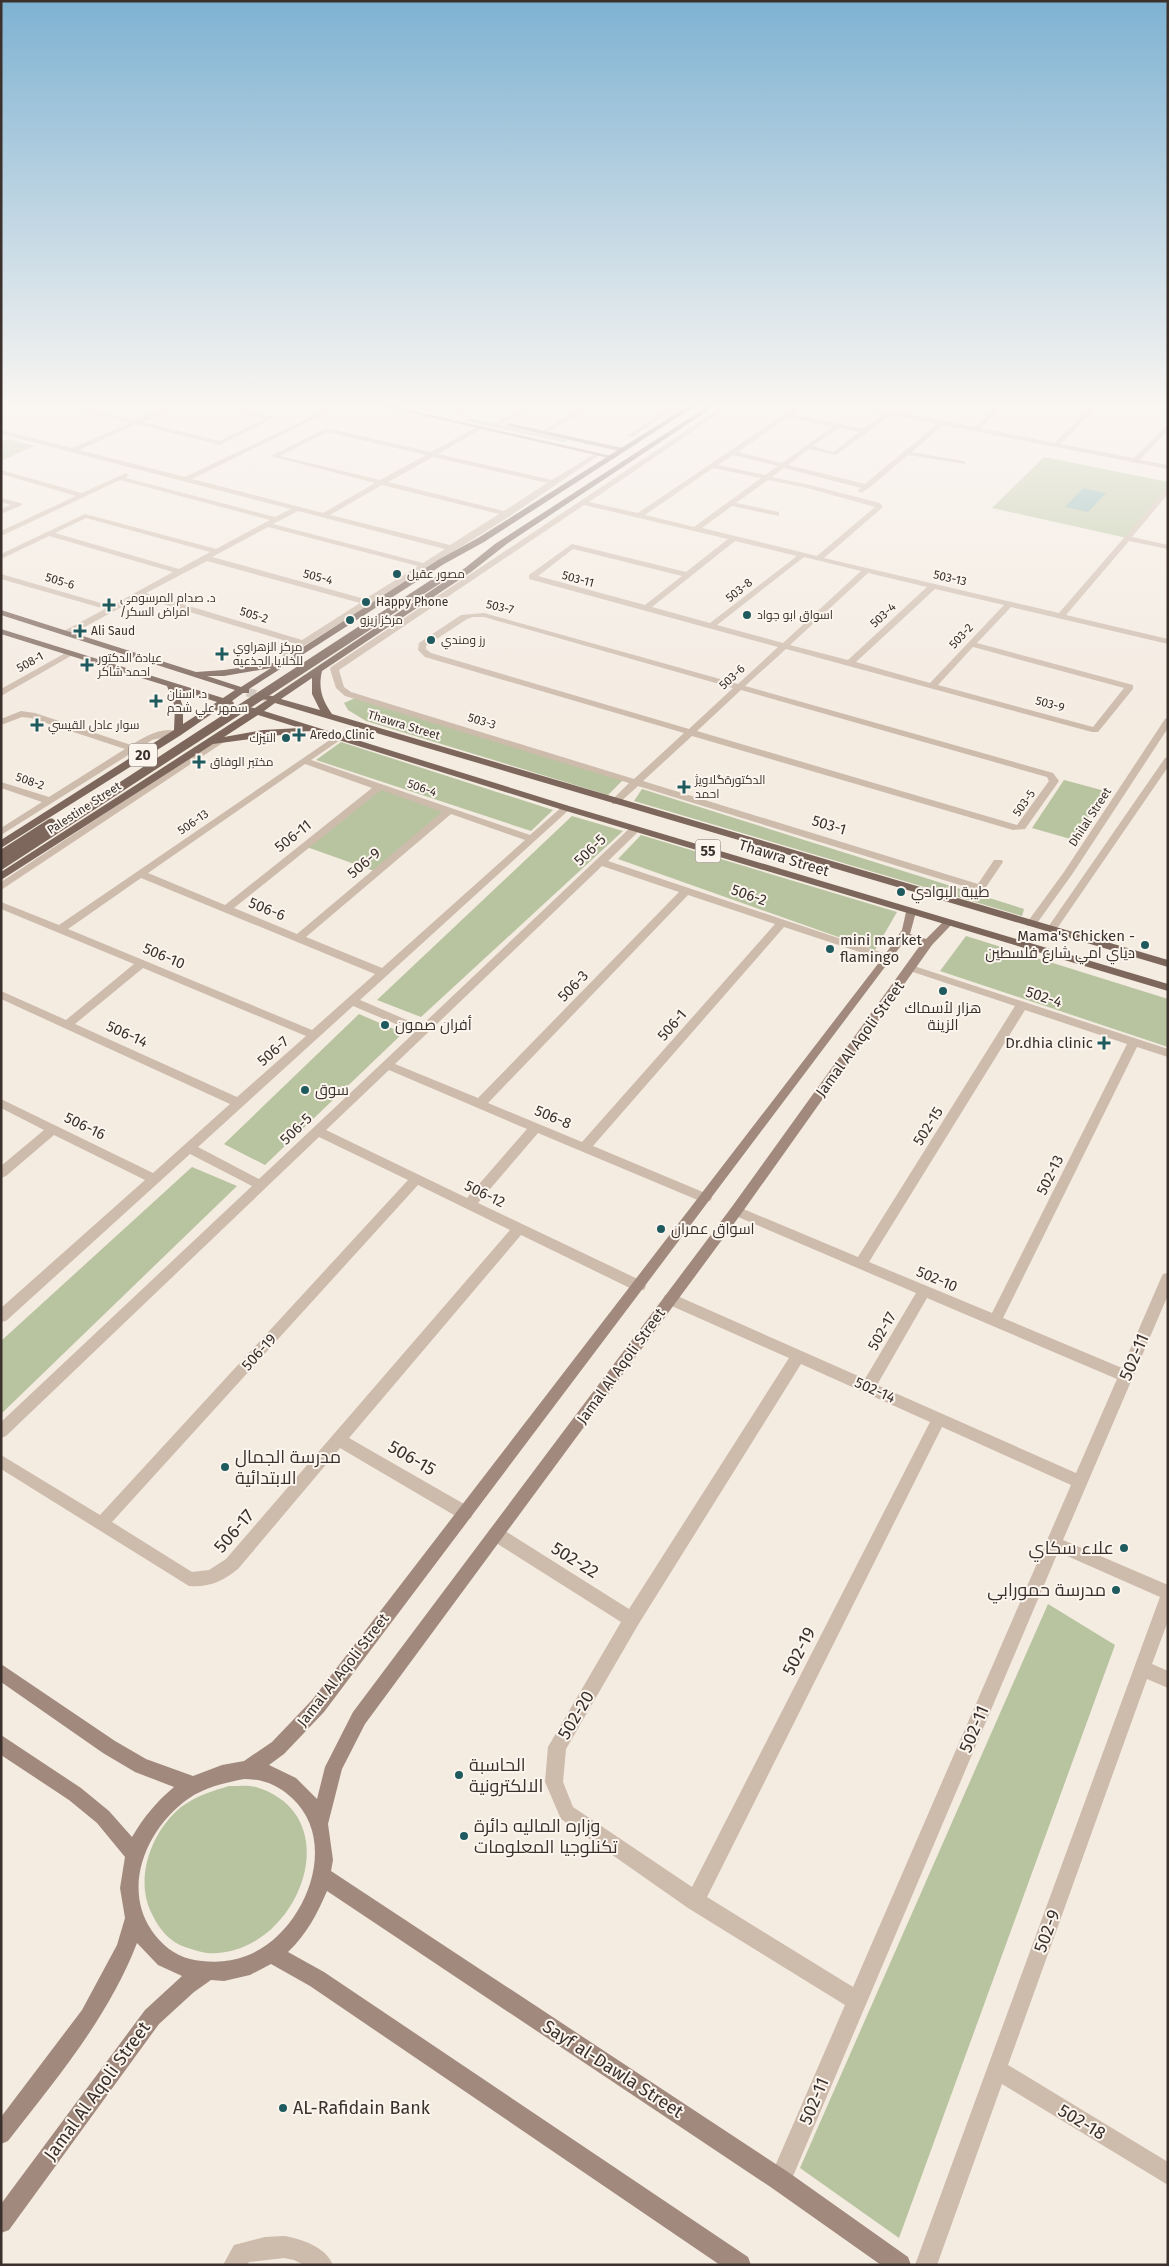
<svg xmlns="http://www.w3.org/2000/svg" width="1169" height="2266" viewBox="0 0 1169 2266" font-family="'Fira Sans',Cairo,sans-serif">
	<style>
		.green { fill: #b8c4a0 }
		.water { fill: #7fb0b2 }
		.lines { fill: none; stroke-linecap: round; stroke-linejoin: round }
		.primary-tunnel { stroke: #cfc6bd; stroke-width: 9; stroke-dasharray: 9 4.5; stroke-linecap: butt }
		.street { fill: #cdbbac; fill-rule: evenodd }
		.secondary { fill: #a18a7d; fill-rule: evenodd }
		.primary { fill: #7d675c; fill-rule: evenodd }
		.primary-bridge-far1 { stroke: #7d675c; stroke-width: 8 }
		.primary-bridge { stroke: #7d675c; stroke-width: 9 }
		.poi-dot { fill: #1f5a5e; stroke: #fbf5ee; stroke-width: 2 }
		.labels { text-anchor: middle; dominant-baseline: central; stroke-width: 4; stroke-linejoin: round; paint-order: stroke }
		.far-poi-label { font-size: 12px; fill: #3b302b; stroke: #fbf5ee; text-anchor: start }
		.far-street-label { font-size: 12px; fill: #3b302b; stroke: #fbf5ee }
		.shield { fill: #fbf5ee; stroke: #756b66; stroke-width: 1 }
		.shield-label { font-size: 14px; font-weight: bold; fill: #3b302b }
		.street-label { font-size: 15px; fill: #3b302b; stroke: #fbf5ee }
		.poi-label { font-size: 15px; fill: #3b302b; stroke: #fbf5ee; text-anchor: start }
		.near-street-label { font-size: 18px; fill: #3b302b; stroke: #fbf5ee }
		.near-poi-label { font-size: 18px; fill: #3b302b; stroke: #fbf5ee; text-anchor: start }
	</style>
	<rect width="100%" height="100%" fill="#f4ebe1"/>
	<g class="green">
		<path d="M470 418 569 441H570L564 442 465 421Z"/>
		<path d="M8 439 34 446 1 461V442Z"/>
		<path d="M1044 457 1168 482V489L1127 538 992 508Z"/>
		<path d="M355 698 623 780 608 795 366 721 348 710 344 703Z"/>
		<path d="M341 742 553 810 531 831 316 760Z"/>
		<path d="M1064 780 1105 791 1074 840 1032 828Z"/>
		<path d="M379 787 449 811 377 872 304 846Z"/>
		<path d="M642 789 1024 909 1022 916 634 801Z"/>
		<path d="M572 816 623 831 421 1017 377 1000Z"/>
		<path d="M641 835 897 912 875 950 618 859Z"/>
		<path d="M966 936 1168 999V1047L940 971Z"/>
		<path d="M359 1014 403 1033 265 1165 224 1144Z"/>
		<path d="M192 1167 237 1186 1 1414V1341Z"/>
		<path d="M1048 1604 1115 1645 899 2238 800 2168Z"/>
		<path d="M229 1786C238 1786 248 1785 256 1787 354 1817 295 1959 207 1953 200 1952 192 1949 185 1947 171 1943 159 1929 153 1916 133 1880 151 1832 181 1807 196 1796 212 1791 229 1786Z"/>
	</g>
	<path class="water" d="M1083 488 1106 493 1088 512 1065 507Z"/>
	<g class="lines">
		<path class="primary-tunnel" d="M247 692 266 697"/>
		<g class="street">
			<path d="M4 406H12L1 411V407Z"/>
			<path d="M67 406H76L136 420 170 406H177L143 422 219 441 266 418 220 406H230L275 417 220 445 137 424 79 450 185 477 333 406H340L192 479 323 513 375 483 271 456 326 428 431 452 481 425 483 426V428L438 454 552 480 596 453 601 454 510 516 291 654 288 662 284 665 280 662 284 651 296 644 140 597 70 635H64V631L105 609 1 579V574L111 606 173 572 49 536 1 559V554L85 514 216 549 270 520 120 480 1 536V531L76 496 1 474V470L82 493 126 473 129 475 126 478 275 517 291 509 1 434V430L72 448 130 423ZM327 432 426 455 380 480 280 456ZM433 457 547 483 504 511 388 482ZM382 485 499 514 450 545 330 515ZM298 511 445 549 423 563 273 524ZM86 518 210 552 179 569 55 533ZM268 527 418 566 365 599 212 557ZM207 561 360 603 302 640 146 593Z"/>
			<path d="M466 406H473L458 414 453 413Z"/>
			<path d="M525 406H532L501 424 496 423Z"/>
			<path d="M585 406H592L546 433 541 432Z"/>
			<path d="M672 406H679L632 437 627 436Z"/>
			<path d="M723 406H730L589 502 638 513 796 406H803L792 414 863 429 884 413 854 406 890 410 974 427 998 406H1004L980 428 1054 443 1092 406H1098L1061 444 1134 458 1168 424V430L1140 460 1168 465V469L943 425 912 452 963 461 965 462V464L908 455 869 488 861 493 857 491 861 488 784 468 772 477 810 485 880 503 883 507 824 558 1059 613 1168 487V494L1132 537 1168 545V549L1129 541 1066 615 1168 639V644L1011 607 977 643 1133 685V689L1098 732H1092L786 649 745 686 1053 773 1059 781 1025 829 1013 830 692 736 643 781 978 884 994 860H1002L1003 862 984 890H976L638 786 618 804H612V800L629 783 345 696 336 688 330 669 331 667ZM891 415 937 424 865 484 788 465 809 449 836 455ZM788 417 832 427 782 463 738 452ZM839 428 859 432 833 452 813 446ZM733 455 778 466 765 475 718 465ZM713 468 761 478 694 527 645 515ZM768 480 807 488 875 507 817 556 702 528 732 506 779 516V512L736 503ZM584 505 728 539 686 572 572 544 529 575V579L778 647 738 684 484 613 461 615 419 643 418 650 425 657 684 733 634 779 351 692 344 687 339 670ZM735 541 797 556 710 623 652 607ZM573 549 682 576 645 605 538 576ZM804 557 861 571 783 643 717 625ZM868 573 927 587 848 660 790 645ZM935 589 1004 605 930 683 856 662ZM473 617H484L733 688 689 729 431 653 426 649V646L467 619ZM973 647 1124 688 1093 727 938 685ZM741 690 1047 777 1049 781 1017 825 697 731Z"/>
			<path d="M1 498 21 503 22 505 1 514V509L11 505 1 502Z"/>
			<path d="M69 651 76 653 1 696V689Z"/>
			<path d="M21 711 35 713 131 745C144 737 167 723 181 734 174 739 161 737 152 740L1 835V828L42 802 1 788V782L49 797 125 749 31 718 22 717 1 725V719Z"/>
			<path d="M1168 718V728L1073 873 1035 926H1027L1026 924 1064 872 1165 719Z"/>
			<path d="M340 733 343 734V738L311 760 530 835 563 806 566 805 571 808 360 1000 421 1026 631 827 635 826 640 829 639 831 608 861 892 956 894 958 888 961 884 960 784 927 593 1146 710 1195 712 1198 710 1201H700L538 1133 478 1203 644 1282 646 1286 644 1290H634L521 1235 349 1438 471 1508 473 1513 471 1518 465 1520 459 1518 340 1448 238 1569C223 1581 208 1588 189 1586L1 1469V1455L100 1515 408 1180 319 1137 6 1436 1 1438V1422L252 1186 190 1154 6 1321 1 1322V1308L145 1180 54 1135 6 1176 1 1178V1166L44 1130 1 1108V1099L153 1173 230 1104 1 999V991L66 1020 134 964 1 909V902L59 925ZM305 764 372 788 225 905 148 873ZM381 790 442 812 297 934 234 908ZM451 814 525 840 382 968 306 937ZM602 866 679 892 478 1098 395 1064ZM141 878 375 974 312 1030 68 929ZM688 895 775 924 582 1142 488 1103ZM143 968 306 1036 237 1097 75 1024ZM353 1006 415 1032 259 1179 198 1147ZM389 1070 527 1129 467 1198 326 1130ZM418 1185 510 1230 226 1559 209 1570 192 1572 112 1522Z"/>
			<path d="M221 737 226 740 224 742 1 890V882Z"/>
			<path d="M1168 757V767L1056 930 1055 932H1047L1046 930 1165 758Z"/>
			<path d="M911 965 1168 1049V1057L1137 1047 1003 1318 1122 1368 1161 1278 1163 1274 1168 1273V1295L1063 1540 1168 1585V1621L1152 1664 1168 1671V1688L1147 1679 1008 2065 1168 2162V2185L1002 2084 937 2265H915L1160 1597 1058 1552 788 2188 780 2191 772 2188 769 2180 845 2005 688 1908 561 1819 545 1782 548 1747 621 1622 490 1539 488 1534 490 1529 496 1527 502 1529 629 1609 789 1358 665 1303 663 1299 665 1295 670 1294 675 1295 865 1379 916 1293 731 1214 729 1211 731 1208H741L858 1257 1015 1006 907 970 905 968ZM1025 1010 1127 1044 992 1313 869 1262ZM927 1298 1117 1379 1076 1473 877 1385ZM801 1364 930 1422 692 1887 573 1807 563 1782 566 1749 638 1625ZM942 1427 1071 1485 853 1987 707 1897Z"/>
			<path d="M284 2236C302 2239 326 2247 333 2265H304L294 2260 284 2258 249 2262 247 2265H223L234 2245 265 2237Z"/>
		</g>
		<g class="secondary">
			<path d="M381 406H391L616 457 613 459Z"/>
			<path d="M509 423 623 448 626 450 623 452 507 426V424Z"/>
			<path d="M911 909 916 912 910 934 926 939 944 921H952L953 923 932 945 741 1214 365 1724 342 1769 328 1824 333 1860 331 1871 788 2172 908 2257 911 2265H881L772 2188 327 1891C317 1914 307 1934 288 1952L324 1972 748 2257 751 2265H720L310 1986 271 1964 250 1975 224 1981 211 1980 194 1992 159 2024 9 2230 1 2233V2204L145 2010 182 1976 158 1965 137 1943C108 2018 57 2078 8 2141L1 2144V2117L82 2010 117 1945 125 1918 120 1888 125 1857 97 1823 69 1800 1 1755V1735L81 1788 109 1811 132 1837C144 1817 156 1802 174 1787L135 1772 103 1753 1 1682V1664L115 1741 146 1759 193 1776 222 1765 244 1761 272 1742 312 1700 884 956 902 930 906 912ZM906 939 921 944 731 1208 353 1712 325 1767 317 1799 296 1778 269 1765 284 1754 324 1712ZM244 1779C263 1779 278 1785 292 1798 342 1844 303 1935 246 1956 229 1963 208 1963 190 1959 174 1955 161 1944 152 1931 121 1886 148 1827 188 1799 205 1787 224 1783 244 1779Z"/>
		</g>
		<g class="primary">
			<path d="M688 406H695L484 542 444 564 249 689V693H243L232 701 234 703 233 705 226 704 181 735 1 848V840L174 730 175 707 167 686 1 634V629L223 698 235 690 1 615V610L196 672 224 670 280 662 438 560 478 538ZM271 668 241 687 207 676H224ZM177 689 217 702 183 724V707Z"/>
			<path d="M708 406H715L508 543 471 572 322 671C318 688 322 700 332 714L1168 960V967L275 703 264 711 569 806 1168 984V991L563 810 310 731 213 744 1 880V872L249 712 246 711V707L255 708 267 700 263 699V695L273 696 465 568 495 544ZM312 678V694L320 710 281 699ZM258 715 300 728 263 730 224 737Z"/>
		</g>
		<path class="primary-bridge-far1" d="M378 619 446 575"/>
		<g class="primary-bridge">
			<path d="M1 855 51 823"/>
			<path d="M1 865 380 618"/>
		</g>
	</g>
	<linearGradient id="sky" x2="0" y2="1"><stop stop-color="#7eb2d2"/><stop offset="0.56" stop-color="#faf6f2"/><stop offset="1" stop-color="#faf6f2" stop-opacity="0"/></linearGradient>
	<rect width="1169" height="723" fill="url(#sky)"/>
	<g class="poi-dot">
		<circle cx="397" cy="574" r="5"/>
		<circle cx="366" cy="602" r="5"/>
		<path d="M106.5 597.5h5v5h5v5h-5v5h-5v-5h-5v-5h5z"/>
		<circle cx="747" cy="615" r="5"/>
		<circle cx="350" cy="620" r="5"/>
		<path d="M77.5 623.5h5v5h5v5h-5v5h-5v-5h-5v-5h5z"/>
		<circle cx="431" cy="640" r="5"/>
		<path d="M219.5 646.5h5v5h5v5h-5v5h-5v-5h-5v-5h5z"/>
		<path d="M84.5 657.5h5v5h5v5h-5v5h-5v-5h-5v-5h5z"/>
		<path d="M153.5 693.5h5v5h5v5h-5v5h-5v-5h-5v-5h5z"/>
		<path d="M34.5 717.5h5v5h5v5h-5v5h-5v-5h-5v-5h5z"/>
		<path d="M296.5 727.5h5v5h5v5h-5v5h-5v-5h-5v-5h5z"/>
		<circle cx="286" cy="738" r="5"/>
		<path d="M196.5 754.5h5v5h5v5h-5v5h-5v-5h-5v-5h5z"/>
		<path d="M681.5 779.5h5v5h5v5h-5v5h-5v-5h-5v-5h5z"/>
		<circle cx="901" cy="892" r="5"/>
		<circle cx="1145" cy="945" r="5"/>
		<circle cx="830" cy="949" r="5"/>
		<circle cx="943" cy="991" r="5"/>
		<circle cx="385" cy="1025" r="5"/>
		<path d="M1101.5 1035.5h5v5h5v5h-5v5h-5v-5h-5v-5h5z"/>
		<circle cx="305" cy="1090" r="5"/>
		<circle cx="661" cy="1229" r="5"/>
		<circle cx="225" cy="1467" r="5"/>
		<circle cx="1124" cy="1548" r="5"/>
		<circle cx="1116" cy="1590" r="5"/>
		<circle cx="459" cy="1775" r="5"/>
		<circle cx="464" cy="1836" r="5"/>
		<circle cx="283" cy="2108" r="5"/>
	</g>
	<g class="labels">
		<g class="far-poi-label">
			<text x="407" y="574">مصور عقيل</text>
			<text x="120" y="598">د. صدام المرسومي<tspan x="120" dy="14">/امراض السكر</tspan></text>
			<text x="376" y="602">Happy Phone</text>
			<text x="757" y="615">اسواق ابو جواد</text>
			<text x="360" y="620">مركز زيزو</text>
			<text x="91" y="631">Ali Saud</text>
			<text x="441" y="640">رز ومندي</text>
			<text x="233" y="647">مركز الزهراوي<tspan x="233" dy="14">للخلايا الجذعيه</tspan></text>
			<text x="98" y="658">عيادة الدكتور<tspan x="98" dy="14">احمد شاكر</tspan></text>
			<text x="167" y="694">د. اسنان<tspan x="167" dy="14">سمهر علي شحم</tspan></text>
			<text x="48" y="725">سوار عادل القيسي</text>
			<text x="310" y="735">Aredo Clinic</text>
			<text x="276" y="738" text-anchor="end">النيزك</text>
			<text x="210" y="762">مختبر الوفاق</text>
			<text x="695" y="780">الدكتورةگلاويژ<tspan x="695" dy="14">احمد</tspan></text>
		</g>
		<g class="far-street-label">
			<text transform="translate(318 577) rotate(15)">505-4</text>
			<text transform="translate(950 578) rotate(13)">503-13</text>
			<text transform="translate(578 579) rotate(15)">503-11</text>
			<text transform="translate(60 581) rotate(17)">505-6</text>
			<text transform="translate(739 590) rotate(-38)">503-8</text>
			<text transform="translate(500 607) rotate(13)">503-7</text>
			<text transform="translate(254 615) rotate(17)">505-2</text>
			<text transform="translate(883 615) rotate(-43)">503-4</text>
			<text transform="translate(961 636) rotate(-47)">503-2</text>
			<text transform="translate(30 662) rotate(-29)">508-1</text>
			<text transform="translate(732 677) rotate(-43)">503-6</text>
			<text transform="translate(1050 704) rotate(15)">503-9</text>
			<text transform="translate(482 721) rotate(17)">503-3</text>
			<text transform="translate(404 725) rotate(17)">Thawra Street</text>
			<text transform="translate(30 781) rotate(19)">508-2</text>
			<text transform="translate(422 788) rotate(19)">506-4</text>
			<text transform="translate(1024 803) rotate(-55)">503-5</text>
			<text transform="translate(84 808) rotate(-33)">Palestine Street</text>
			<text transform="translate(1090 817) rotate(-57)">Dhilal Street</text>
			<text transform="translate(193 822) rotate(-35)">506-13</text>
		</g>
		<g class="shield">
			<rect x="129" y="743.5" width="28" height="23" rx="4"/>
			<rect x="695.5" y="839.5" width="25" height="23" rx="4"/>
		</g>
		<g class="shield-label">
			<text x="143" y="755">20</text>
			<text x="708" y="851">55</text>
		</g>
		<g class="street-label">
			<text transform="translate(829 825) rotate(17)">503-1</text>
			<text transform="translate(293 836) rotate(-38)">506-11</text>
			<text transform="translate(590 850) rotate(-44)">506-5</text>
			<text transform="translate(784 858) rotate(17)">Thawra Street</text>
			<text transform="translate(364 863) rotate(-40)">506-9</text>
			<text transform="translate(749 895) rotate(19)">506-2</text>
			<text transform="translate(267 909) rotate(22)">506-6</text>
			<text transform="translate(164 956) rotate(23)">506-10</text>
			<text transform="translate(573 986) rotate(-46)">506-3</text>
			<text transform="translate(1044 997) rotate(18)">502-4</text>
			<text transform="translate(672 1025) rotate(-49)">506-1</text>
			<text transform="translate(127 1034) rotate(24)">506-14</text>
			<text transform="translate(860 1039) rotate(-54)">Jamal Al Aqoli Street</text>
			<text transform="translate(273 1051) rotate(-42)">506-7</text>
			<text transform="translate(553 1117) rotate(23)">506-8</text>
			<text transform="translate(85 1126) rotate(26)">506-16</text>
			<text transform="translate(928 1126) rotate(-58)">502-15</text>
			<text transform="translate(296 1129) rotate(-44)">506-5</text>
			<text transform="translate(1050 1175) rotate(-64)">502-13</text>
			<text transform="translate(485 1194) rotate(26)">506-12</text>
			<text transform="translate(937 1279) rotate(23)">502-10</text>
			<text transform="translate(882 1331) rotate(-60)">502-17</text>
			<text transform="translate(259 1352) rotate(-48)">506-19</text>
			<text transform="translate(621 1366) rotate(-54)">Jamal Al Aqoli Street</text>
			<text transform="translate(875 1390) rotate(24)">502-14</text>
			<text transform="translate(343 1670) rotate(-52)">Jamal Al Aqoli Street</text>
		</g>
		<g class="poi-label">
			<text x="911" y="892">طيبة البوادي</text>
			<text x="1135" y="936" text-anchor="end">Mama's Chicken -<tspan x="1135" dy="17">دياي امي شارع فلسطين</tspan></text>
			<text x="840" y="940">mini market<tspan x="840" dy="17">flamingo</tspan></text>
			<text x="943" y="1008" text-anchor="middle">هزار لأسماك<tspan x="943" dy="17">الزينة</tspan></text>
			<text x="395" y="1025">أفران صمون</text>
			<text x="1093" y="1043" text-anchor="end">Dr.dhia clinic</text>
			<text x="315" y="1090">سوق</text>
			<text x="671" y="1229">اسواق عمران</text>
		</g>
		<g class="near-street-label">
			<text transform="translate(1134 1357) rotate(-67)">502-11</text>
			<text transform="translate(412 1458) rotate(30)">506-15</text>
			<text transform="translate(234 1531) rotate(-49)">506-17</text>
			<text transform="translate(575 1560) rotate(32)">502-22</text>
			<text transform="translate(799 1651) rotate(-63)">502-19</text>
			<text transform="translate(576 1715) rotate(-59)">502-20</text>
			<text transform="translate(974 1729) rotate(-67)">502-11</text>
			<text transform="translate(1047 1931) rotate(-70)">502-9</text>
			<text transform="translate(613 2069) rotate(33)">Sayf al-Dawla Street</text>
			<text transform="translate(97 2091) rotate(-54)">Jamal Al Aqoli Street</text>
			<text transform="translate(814 2101) rotate(-67)">502-11</text>
			<text transform="translate(1082 2122) rotate(31)">502-18</text>
		</g>
		<g class="near-poi-label">
			<text x="235" y="1457">مدرسة الجمال<tspan x="235" dy="21">الابتدائية</tspan></text>
			<text x="1114" y="1548" text-anchor="end">علاء سكاي</text>
			<text x="1106" y="1590" text-anchor="end">مدرسة حمورابي</text>
			<text x="469" y="1765">الحاسبة<tspan x="469" dy="21">الالكترونية</tspan></text>
			<text x="474" y="1826">وزاره الماليه دائرة<tspan x="474" dy="21">تكنلوجيا المعلومات</tspan></text>
			<text x="293" y="2108">AL-Rafidain Bank</text>
		</g>
	</g>
	<rect width="1169" height="2266" fill="none" stroke="#3b302b" stroke-width="5"/>
</svg>
